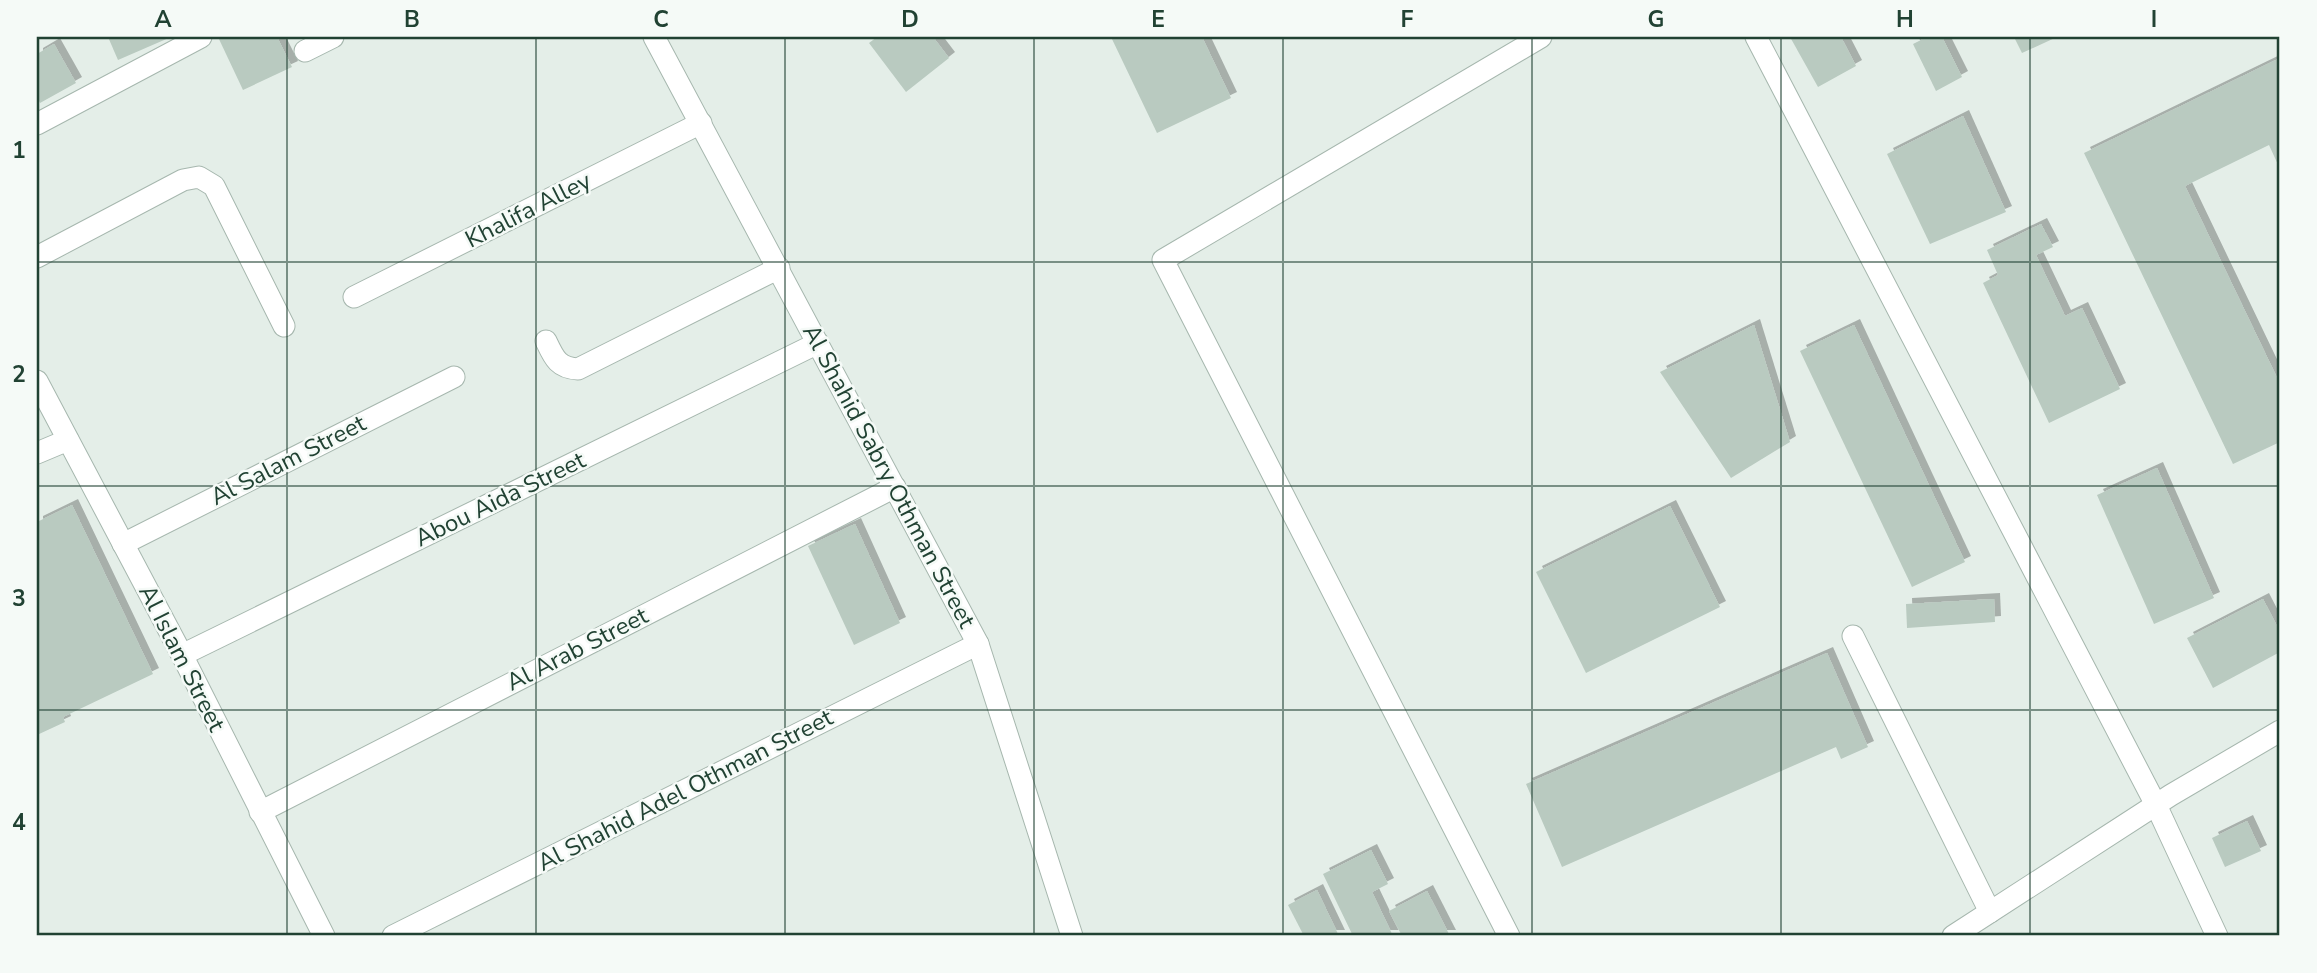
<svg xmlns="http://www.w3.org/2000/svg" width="2317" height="973" viewBox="0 0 2317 973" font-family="'Nunito Sans',sans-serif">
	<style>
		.building { fill: #b9cac0; filter: url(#shadow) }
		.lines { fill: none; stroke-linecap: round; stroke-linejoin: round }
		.minor-casing { stroke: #a6b7ae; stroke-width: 23 }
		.minor { stroke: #fff; stroke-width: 21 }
		.grid { fill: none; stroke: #214233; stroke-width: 2; stroke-opacity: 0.55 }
		.labels { text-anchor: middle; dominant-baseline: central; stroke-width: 5; stroke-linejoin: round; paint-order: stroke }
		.street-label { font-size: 24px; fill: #214233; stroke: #f5faf7 }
		.neatline { fill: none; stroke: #214233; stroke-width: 2.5 }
		.grid-label { font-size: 23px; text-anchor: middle; font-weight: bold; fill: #214233 }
	</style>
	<defs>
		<filter id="shadow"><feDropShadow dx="6" dy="-6" stdDeviation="0" flood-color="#0004"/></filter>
	</defs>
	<rect width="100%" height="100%" fill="#e4eee8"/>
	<g class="building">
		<path d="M108 37H171L118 60Z"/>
		<path d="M218 37H277L292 67 243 90Z"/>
		<path d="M877 37H933L949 58 906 92 869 43Z"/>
		<path d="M1111 37H1202L1231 98 1157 133Z"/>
		<path d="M1790 37H1841L1856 66 1818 87Z"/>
		<path d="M1927 37H1942L1962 77 1936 91 1913 44Z"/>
		<path d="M2014 37H2057L2022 53Z"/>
		<path d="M54 44 76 83 40 103 37 97V54Z"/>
		<path d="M2280 58V169L2269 145 2185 186 2280 384V442L2233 464 2084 153Z"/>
		<path d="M1963 116 2006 212 1930 244 1887 154Z"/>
		<path d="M2041 224 2053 247 2036 255 2065 316 2082 308 2120 389 2049 423 1983 283 1998 275 1987 250Z"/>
		<path d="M1754 325 1790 442 1731 478 1660 372Z"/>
		<path d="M1854 325 1965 562 1912 587 1800 351Z"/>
		<path d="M2157 468 2214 598 2154 624 2097 495Z"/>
		<path d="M72 505 153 674 63 717 65 722 37 735V522Z"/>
		<path d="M1670 506 1720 607 1586 673 1536 572Z"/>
		<path d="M855 524 900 623 854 645 808 546Z"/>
		<path d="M1994 599 1995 622 1907 628 1906 604Z"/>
		<path d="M2263 599 2280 632V652L2213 688 2187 638Z"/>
		<path d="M1827 653 1868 747 1841 759 1836 747 1562 867 1526 784Z"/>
		<path d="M2247 821 2261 851 2225 867 2212 838Z"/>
		<path d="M1371 850 1388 884 1372 892 1393 936H1353L1323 874Z"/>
		<path d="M1317 890 1339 936H1304L1288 905Z"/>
		<path d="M1427 891 1450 936H1402L1389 911Z"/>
	</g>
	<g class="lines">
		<g class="minor-casing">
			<g id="minor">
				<path d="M654 37 978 644 1072 936"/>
				<path d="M1756 37 2156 805 2217 936"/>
				<path d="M305 51 333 37"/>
				<path d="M37 124 201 37"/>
				<path d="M37 257 183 180 199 177 214 186 284 326"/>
				<path d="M354 297 701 123"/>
				<path d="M546 341C554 358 558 368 578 369L779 268"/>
				<path d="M37 381 182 655 324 936"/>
				<path d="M37 453 68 440"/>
				<path d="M123 544 454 377"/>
				<path d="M1853 636 1990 912"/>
				<path d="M182 655 818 343"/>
				<path d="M260 812 895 487"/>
				<path d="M393 936 978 644"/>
				<path d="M1509 936 1163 260 1541 37"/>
				<path d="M1953 936 2171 795 2280 731"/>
			</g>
		</g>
		<use href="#minor" class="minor"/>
	</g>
	<path class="grid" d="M287 37V936M536 37V936M785 37V936M1034 37V936M1283 37V936M1532 37V936M1781 37V936M2030 37V936M37 262H2280M37 486H2280M37 710H2280"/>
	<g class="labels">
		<g class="street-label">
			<text transform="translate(528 210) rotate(-27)">Khalifa Alley</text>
			<text transform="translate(288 460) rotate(-27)">Al Salam Street</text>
			<text transform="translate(889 476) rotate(62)">Al Shahid Sabry Othman Street</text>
			<text transform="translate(500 499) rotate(-26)">Abou Aida Street</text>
			<text transform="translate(577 649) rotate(-27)">Al Arab Street</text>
			<text transform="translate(182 658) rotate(63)">Al Islam Street</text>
			<text transform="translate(685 790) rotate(-27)">Al Shahid Adel Othman Street</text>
		</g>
	</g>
	<rect width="2317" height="973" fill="none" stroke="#f5faf7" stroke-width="77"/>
	<rect x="38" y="38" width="2240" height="896" class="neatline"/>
	<g class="grid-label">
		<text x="163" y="27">A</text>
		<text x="412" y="27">B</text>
		<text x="661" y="27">C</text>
		<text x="910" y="27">D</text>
		<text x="1158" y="27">E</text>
		<text x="1407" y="27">F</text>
		<text x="1656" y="27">G</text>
		<text x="1905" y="27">H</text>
		<text x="2154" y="27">I</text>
		<text x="19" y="158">1</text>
		<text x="19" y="382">2</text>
		<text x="19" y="606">3</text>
		<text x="19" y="830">4</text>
	</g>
</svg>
